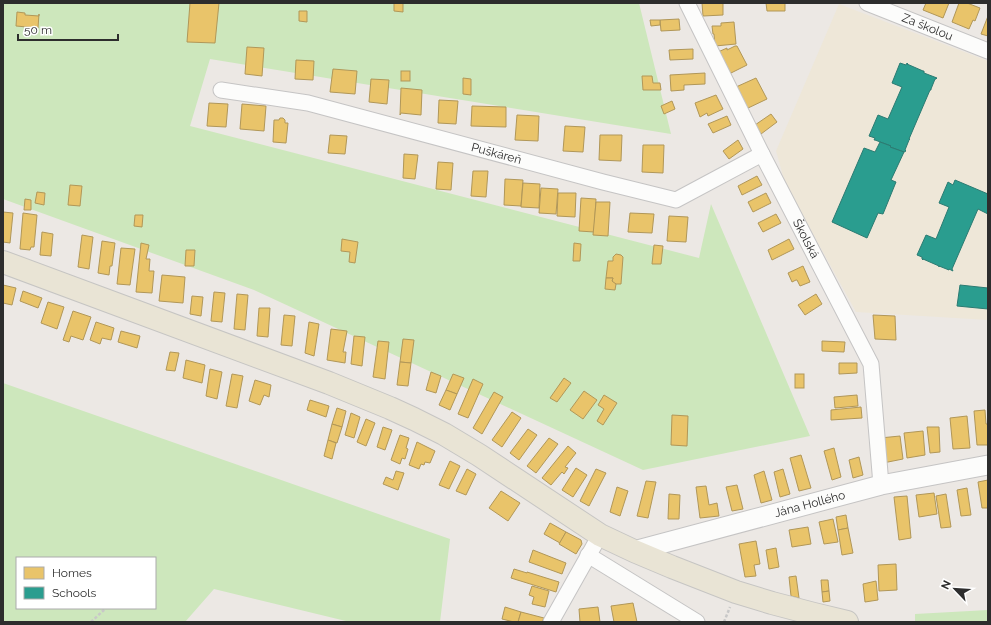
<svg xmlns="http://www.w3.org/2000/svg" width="991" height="625" viewBox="0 0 991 625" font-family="Raleway,sans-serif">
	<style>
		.education { fill: #eee7d8 }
		.green { fill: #cde7bc; fill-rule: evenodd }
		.homes { fill: #e9c46a; stroke: #b19758 }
		.schools { fill: #2a9d8f; stroke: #2b7b72 }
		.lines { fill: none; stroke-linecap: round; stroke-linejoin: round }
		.minor-casing { stroke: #c5c4c4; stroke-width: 17 }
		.tertiary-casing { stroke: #c5c4c4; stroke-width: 21 }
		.primary-casing { stroke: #c6c5c3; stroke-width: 24 }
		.path { stroke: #c8c8c8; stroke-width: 2.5; stroke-dasharray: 3 2; stroke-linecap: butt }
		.minor { stroke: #fcfcfb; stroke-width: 15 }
		.tertiary { stroke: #fcfcfb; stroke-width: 19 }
		.primary { stroke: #e9e4d5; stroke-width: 22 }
		.labels { text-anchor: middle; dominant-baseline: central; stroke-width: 4; stroke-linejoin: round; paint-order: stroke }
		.street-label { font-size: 12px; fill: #2d2d2d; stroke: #fff }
	</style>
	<rect width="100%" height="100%" fill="#ece8e4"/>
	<path class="education" d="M839 4 988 61V320L856 312 785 183 776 151Z"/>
	<g class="green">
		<path d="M3 3H639L671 134 210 59 190 126 699 258 711 204 810 436 643 470 254 290 3 199Z"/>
		<path d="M3 383 450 539 440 622H350L214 589 185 622H3ZM17 558H155V608H17Z"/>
		<path d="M988 610V622H915V614Z"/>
	</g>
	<g class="homes">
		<path d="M190 3H219L215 43 187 42Z"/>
		<path d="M394 3H403V12L394 11Z"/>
		<path d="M702 3H723V15L703 16Z"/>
		<path d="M766 3H785V11H767Z"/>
		<path d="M926 3H949L943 18 923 10Z"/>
		<path d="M959 3H967L980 8 975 21 973 20 969 29 952 22Z"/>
		<path d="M299 11H307V22L299 21Z"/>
		<path d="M17 12 25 13V15L39 16V14L38 28 16 26Z"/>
		<path d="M988 16V36L981 34Z"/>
		<path d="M679 19 680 30 661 31 660 20Z"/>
		<path d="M650 20H660V25L651 26Z"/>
		<path d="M734 22 736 44 715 46 714 34H713L712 26H721V23Z"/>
		<path d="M735 46H737L747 65 729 74 718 52 727 48V50Z"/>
		<path d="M247 47 264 48 262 76 245 74Z"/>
		<path d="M693 49V59L670 60 669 50Z"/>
		<path d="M296 60 314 61 313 80 295 79Z"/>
		<path d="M333 69 357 71 355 94 330 92Z"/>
		<rect x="401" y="71" width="9" height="10"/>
		<path d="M705 73V84L684 85V90L671 91 670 75Z"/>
		<path d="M642 76H652L653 83H660L661 90H643Z"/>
		<path d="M463 78 471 79V95L463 94Z"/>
		<path d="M756 78 767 99 746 109 736 87Z"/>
		<path d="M371 79 389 80 387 104 369 102Z"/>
		<path d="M401 88 422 90 421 115 401 113 400 115Z"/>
		<path d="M716 95 723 109 708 116 707 113 700 117 695 103Z"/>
		<path d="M439 100 458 101 456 124 438 123Z"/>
		<path d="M672 101 675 109 664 114 661 106Z"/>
		<path d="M209 103 228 104 226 127 207 126Z"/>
		<path d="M242 104 266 106 264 131 240 129Z"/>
		<path d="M472 106 506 107V127L471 126Z"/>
		<path d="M771 114 777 122 761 134 755 125Z"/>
		<path d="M517 115 539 116 538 141 515 140Z"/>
		<path d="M727 116 731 125 713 133 708 124Z"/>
		<path d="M280 118H283L285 120V123H288L286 143 273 142 274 120H279Z"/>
		<path d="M565 126 585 127 583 152 563 151Z"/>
		<path d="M330 135 347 136 345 154 328 153Z"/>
		<path d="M600 135H622L621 161 599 160Z"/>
		<path d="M738 140 743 149 729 159 723 151Z"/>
		<path d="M643 145H664L663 173 642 172Z"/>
		<path d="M404 154 418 155 415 179 403 178Z"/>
		<path d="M438 162 453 163 451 190 436 189Z"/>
		<path d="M473 171H488L486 197 471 196Z"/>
		<path d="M757 176 762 185 742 195 738 186Z"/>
		<path d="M505 179 523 180 521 206 504 205Z"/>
		<path d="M523 183 540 184 539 208 521 207Z"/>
		<path d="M70 185 82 186 80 206 68 205Z"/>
		<path d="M541 188 558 189 556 214 539 213Z"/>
		<path d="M37 192 45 193 44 205 35 203Z"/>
		<path d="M558 193H576L575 217 557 216Z"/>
		<path d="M766 193 771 203 753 212 748 202Z"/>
		<path d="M581 198 596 199 594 232 579 231Z"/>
		<path d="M25 199 31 200V210H24Z"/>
		<path d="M596 202H610L608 236 593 235Z"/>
		<path d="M3 212 13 213 10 243 3 242Z"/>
		<path d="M23 213 37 215 34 247H31L30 250 20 249Z"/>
		<path d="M630 213 654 214 652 233 628 232Z"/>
		<path d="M776 214 781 223 763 232 758 223Z"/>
		<path d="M135 215H143L142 227 134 226Z"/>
		<path d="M669 216 688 217 686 242 667 241Z"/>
		<path d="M42 232 53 234 51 256 40 255Z"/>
		<path d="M82 235 93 237 89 269 78 267Z"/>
		<path d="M342 239 358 242 355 263 349 262 350 252 341 251Z"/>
		<path d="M789 239 794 249 772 260 768 250Z"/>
		<path d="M102 241 115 243 112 266H110L109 275 98 273Z"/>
		<path d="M141 243 149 245 146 259H150L149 271H154L152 293 136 292Z"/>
		<path d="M574 243 581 244 580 261H573Z"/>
		<path d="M654 245 663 246 661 264H652Z"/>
		<path d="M121 248 135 249 130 285 117 284Z"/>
		<path d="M186 250H195L194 266H185Z"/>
		<path d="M616 254 621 255 623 257 621 284H615L612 281 613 278H606L608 261H613V257Z"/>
		<path d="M803 266 810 282 800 286 797 280H796L792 282 788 273Z"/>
		<path d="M162 275 185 277 183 303 159 301Z"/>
		<path d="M606 278H613L612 281 616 284 615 290 605 289Z"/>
		<path d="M3 285 16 288 12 305 3 303Z"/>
		<path d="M23 291 42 298 38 308 20 301Z"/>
		<path d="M214 292 225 293 222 322 211 321Z"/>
		<path d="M237 294 248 295 245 330 234 329Z"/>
		<path d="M816 294 822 304 805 315 798 305Z"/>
		<path d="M192 296 203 297 201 316 190 314Z"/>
		<path d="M48 302 64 307 57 329 41 323Z"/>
		<path d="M259 308H270L268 337 257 336Z"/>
		<path d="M73 311 91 317 83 340 71 336 69 342 63 340Z"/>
		<path d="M284 315 295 316 292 346 281 345Z"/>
		<path d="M873 315 895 316 896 340 875 339Z"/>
		<path d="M96 322 114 328 111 340 102 338 100 344 90 340Z"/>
		<path d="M309 322 319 324 314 356 305 353Z"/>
		<path d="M331 329 347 331 343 352H346L345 363 327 360Z"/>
		<path d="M121 331 140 336 137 348 118 342Z"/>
		<path d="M354 336 365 337 362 366 351 364Z"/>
		<path d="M403 339 414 340 411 363 400 362Z"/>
		<path d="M378 341 389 342 385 379 373 377Z"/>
		<path d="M822 341 845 342 844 352 822 351Z"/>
		<path d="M170 352 179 353 175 371 166 370Z"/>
		<path d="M186 360 205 365 202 383 183 378Z"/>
		<path d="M400 362 411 363 408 386 397 385Z"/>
		<path d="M839 363H857V373L839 374Z"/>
		<path d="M210 369 222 372 217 399 206 396Z"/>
		<path d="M431 372 441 376 436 393 426 390Z"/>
		<path d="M232 374 243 376 237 408 226 406Z"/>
		<path d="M453 374 464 378 457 394 446 390Z"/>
		<rect x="795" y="374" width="9" height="14"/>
		<path d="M564 378 571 383 557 402 550 398Z"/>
		<path d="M473 379 483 384 468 418 458 414Z"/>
		<path d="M255 380 271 385 269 397 264 395 260 405 249 401Z"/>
		<path d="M446 390 457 394 450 410 439 405Z"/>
		<path d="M584 391 597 400 583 419 570 410Z"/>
		<path d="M494 392 503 397 482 434 473 428Z"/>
		<path d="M604 395 617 403 603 425 597 421 604 409 598 405Z"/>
		<path d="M857 395 858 406 835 408 834 397Z"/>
		<path d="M310 400 329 406 326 417 307 410Z"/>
		<path d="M861 407 862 418 831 420V410Z"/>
		<path d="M337 408 346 411 342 427 332 424Z"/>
		<path d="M985 410 986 424H988V445H977L974 411Z"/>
		<path d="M512 412 521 418 502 447 492 440Z"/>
		<path d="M351 413 360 417 354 438 345 435Z"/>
		<path d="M672 415 688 416 687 446 671 445Z"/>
		<path d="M967 416 970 448 953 449 950 418Z"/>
		<path d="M366 419 375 423 366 446 357 442Z"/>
		<path d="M332 424 342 427 337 443 328 440Z"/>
		<path d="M383 427 392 430 385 450 377 447Z"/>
		<path d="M927 427H939L940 452 930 453Z"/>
		<path d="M528 429 537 435 519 460 510 453Z"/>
		<path d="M923 431 925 455 907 458 904 433Z"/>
		<path d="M400 435 409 438 406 448 408 449 405 459 402 458 400 464 391 460Z"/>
		<path d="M900 436 903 459 883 463 880 438Z"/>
		<path d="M549 438 558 444 536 473 527 466Z"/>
		<path d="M328 440 336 443 332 459 324 456Z"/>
		<path d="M417 442 435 451 430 463 425 462 424 465 421 464 419 469 409 465Z"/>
		<path d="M568 446 576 453 565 467 568 468 564 474 562 472 551 485 542 478Z"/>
		<path d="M834 448 841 477 832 480 824 451Z"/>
		<path d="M801 455 811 488 799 491 790 458Z"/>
		<path d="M859 457 863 475 853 478 849 460Z"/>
		<path d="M450 461 460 466 449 489 439 485Z"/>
		<path d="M576 468 587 475 573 497 562 490Z"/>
		<path d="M467 469 476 474 466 495 456 491Z"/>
		<path d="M596 469 606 473 589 506 580 501Z"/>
		<path d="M783 469 790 494 780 497 774 472Z"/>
		<path d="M396 471 404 473 398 490 383 484 386 477 393 480Z"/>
		<path d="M764 471 772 500 761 503 754 475Z"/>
		<path d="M988 480V508H982L978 482Z"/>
		<path d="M646 481 656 482 648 518 637 516Z"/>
		<path d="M737 485 743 509 732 511 726 487Z"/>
		<path d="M706 486 709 505 717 503 719 516 700 518 696 487Z"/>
		<path d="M617 487 628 491 620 516 610 512Z"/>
		<path d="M967 488 971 515 961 516 957 490Z"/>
		<path d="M501 491 520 503 508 521 489 508Z"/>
		<path d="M934 493 937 514 919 517 916 495Z"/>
		<path d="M669 494 680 495 679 519H668Z"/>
		<path d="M946 494 951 527 941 528 936 496Z"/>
		<path d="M907 496 911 538 899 540 894 497Z"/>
		<path d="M846 515 848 528 838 530 836 517Z"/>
		<path d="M833 519 838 542 824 544 819 522Z"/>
		<path d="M550 523 566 532 560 543 544 534Z"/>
		<path d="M808 527 811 544 792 547 789 530Z"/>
		<path d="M848 528 853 553 842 555 838 530Z"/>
		<path d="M566 532 581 540 582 544 576 554 559 544Z"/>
		<path d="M756 541 760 564 754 565 756 576 745 577 739 544Z"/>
		<path d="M776 548 779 567 769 569 766 550Z"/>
		<path d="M533 550 566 563 562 574 529 562Z"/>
		<path d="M896 564 897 590 879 591 878 565Z"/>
		<path d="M514 569 527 573V572L559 582 556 592 511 578Z"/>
		<path d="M796 576 799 598 791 596 789 577Z"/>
		<path d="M821 580H828L829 591 822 592Z"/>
		<path d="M876 581 878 600 865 602 863 584Z"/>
		<path d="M532 586 549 591 545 607 532 604 534 597 529 595Z"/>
		<path d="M829 591 830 601 823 602 822 592Z"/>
		<path d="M633 603 637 622H614L611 606Z"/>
		<path d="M505 607 521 612 518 622H514L502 619Z"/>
		<path d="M598 607 600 622H580L579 609Z"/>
		<path d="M521 612 544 618 542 622H518Z"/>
	</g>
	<g class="schools">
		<path d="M900 63 906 65 907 63 908 64H907L923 71H924V73L937 78 936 79H935L931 89V90H930L909 139H910L909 140 905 150 906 151 904 152 890 147 891 146 875 140H874L875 138 869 136 878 115 888 119 902 87 892 83Z"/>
		<path d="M880 142 891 146 890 147 904 152 891 180 896 182 883 214 878 213 867 238 832 222 864 148 875 152Z"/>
		<path d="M955 180 988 194V214L978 209 952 269 953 271 949 269V270L939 266V267V266L923 259V260L922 259V257L917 255 926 235 936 239 949 207 939 203 948 182 953 185Z"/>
		<path d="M960 285 988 288V309L957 306Z"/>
	</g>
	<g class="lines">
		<g class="minor-casing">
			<g id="minor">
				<path id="s1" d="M687 3 762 154 871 364 881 485"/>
				<path id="s2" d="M867 3 988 51"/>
				<path id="s3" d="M221 90 308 103 603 182 676 200 762 154"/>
				<path d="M588 555 697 622"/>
				<path d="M551 622 600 535"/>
			</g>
		</g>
		<g class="tertiary-casing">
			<g id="tertiary">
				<path id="s4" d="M634 551 881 485 988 465"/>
			</g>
		</g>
		<g class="primary-casing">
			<path id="primary" d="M3 262 329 383 390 408 414 419 444 434 479 455 600 535 634 551 672 567 736 592 772 603 814 614 847 622"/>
		</g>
		<g class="path">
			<path d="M91 622 106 608"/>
			<path d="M724 622 730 607"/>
		</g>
		<use href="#minor" class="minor"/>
		<use href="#tertiary" class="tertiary"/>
		<use href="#primary" class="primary"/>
	</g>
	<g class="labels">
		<g class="street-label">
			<text stroke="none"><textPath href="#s2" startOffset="65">Za školou</textPath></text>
			<text stroke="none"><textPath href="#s3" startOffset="283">Puškáreň</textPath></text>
			<text stroke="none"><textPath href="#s1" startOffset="264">Školská</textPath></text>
			<text stroke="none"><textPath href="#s4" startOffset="182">Jána Hollého</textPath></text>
		</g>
	</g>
	<rect width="991" height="625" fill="none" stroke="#2d2d2d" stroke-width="8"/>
	<rect x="16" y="557" width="140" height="52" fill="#ffffff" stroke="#ababab"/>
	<rect x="24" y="567" width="20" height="12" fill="#e9c46a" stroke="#ababab"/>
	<text x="52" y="577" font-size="12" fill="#2d2d2d">Homes</text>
	<rect x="24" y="587" width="20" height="12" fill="#2a9d8f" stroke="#ababab"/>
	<text x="52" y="597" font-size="12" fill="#2d2d2d">Schools</text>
	<g transform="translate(955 589) rotate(295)" stroke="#ffffff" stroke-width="3" paint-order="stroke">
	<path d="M0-3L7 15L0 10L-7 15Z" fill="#2d2d2d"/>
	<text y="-6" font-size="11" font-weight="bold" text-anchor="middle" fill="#2d2d2d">N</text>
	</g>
	<path d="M18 34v6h100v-6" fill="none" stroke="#2d2d2d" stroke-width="2"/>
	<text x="24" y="34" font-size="12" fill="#2d2d2d" stroke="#ffffff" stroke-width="3" paint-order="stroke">50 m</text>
</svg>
